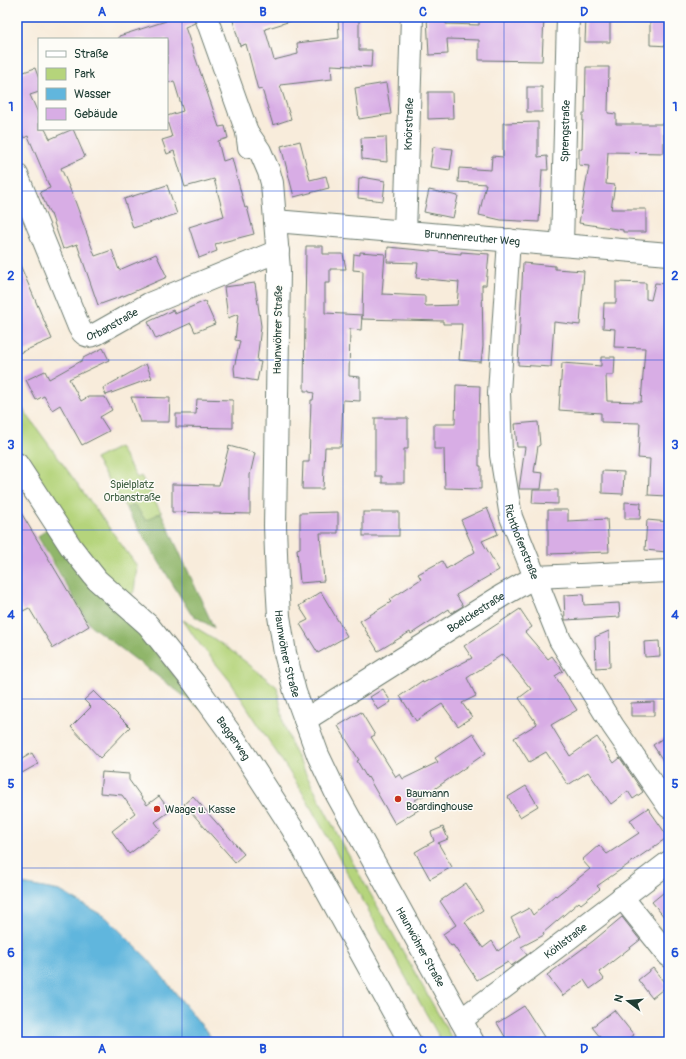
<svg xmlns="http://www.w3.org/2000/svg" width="686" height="1059" viewBox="0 0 686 1059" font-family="Pangolin,sans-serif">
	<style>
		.green { fill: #b5d47b; stroke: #6a8858 }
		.forest { fill: #90b66b; stroke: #587a50 }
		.water { fill: #61b6dd; stroke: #407a88 }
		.building { fill: #d8ade5 }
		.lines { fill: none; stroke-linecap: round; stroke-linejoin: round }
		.minor-casing { stroke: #6b7a6e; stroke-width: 24 }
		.minor { stroke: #fff; stroke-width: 22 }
		.grid { fill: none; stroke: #1d4ed8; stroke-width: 1; stroke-opacity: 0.55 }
		.poi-dot { fill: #c8321e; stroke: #fdfcf7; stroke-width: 1.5 }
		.labels { text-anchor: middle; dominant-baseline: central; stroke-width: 3; stroke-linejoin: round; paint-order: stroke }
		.street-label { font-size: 11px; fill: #1f3d34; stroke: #fdfcf7 }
		.park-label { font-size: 11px; fill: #446346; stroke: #fdfcf7 }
		.poi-label { font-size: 11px; fill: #1f3d34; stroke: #fdfcf7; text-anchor: start }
		.neatline { fill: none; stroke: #1d4ed8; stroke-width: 1.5 }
		.grid-label { font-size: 13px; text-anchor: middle; font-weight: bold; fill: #1d4ed8 }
	</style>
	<rect width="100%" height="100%" fill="#fdfcf7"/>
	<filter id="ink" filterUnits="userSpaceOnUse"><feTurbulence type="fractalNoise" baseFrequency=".025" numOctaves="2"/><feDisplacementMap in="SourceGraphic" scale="8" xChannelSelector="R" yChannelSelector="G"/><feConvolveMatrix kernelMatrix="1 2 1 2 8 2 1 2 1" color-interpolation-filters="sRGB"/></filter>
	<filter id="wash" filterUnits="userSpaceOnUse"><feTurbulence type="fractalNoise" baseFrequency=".012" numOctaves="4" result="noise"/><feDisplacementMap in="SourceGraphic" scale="16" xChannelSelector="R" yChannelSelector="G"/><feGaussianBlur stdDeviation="0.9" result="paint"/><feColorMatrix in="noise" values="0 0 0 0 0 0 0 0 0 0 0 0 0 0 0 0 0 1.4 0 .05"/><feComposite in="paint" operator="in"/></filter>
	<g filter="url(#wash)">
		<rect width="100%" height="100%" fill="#f8ecdb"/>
		<g class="green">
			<path d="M17 401 137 566 134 592 130 595 105 580 17 453Z"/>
			<path d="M119 447 137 478 141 476 161 512 146 521 135 505 126 508 95 459Z"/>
			<path d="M183 620 213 638 237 655 277 687 284 725 294 751 344 847 454 1042H442L301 790 230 681 195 638Z"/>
		</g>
		<g class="forest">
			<path d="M135 505 146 521 161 512 214 628 191 614 126 508Z"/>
			<path d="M48 527 141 633 201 709 90 625 38 537Z"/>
		</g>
		<path class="water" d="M17 883 60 891 107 918 149 960 215 1042H17Z"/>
		<g id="blocks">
			<g class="building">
				<path d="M165 17H194L195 23 185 27 219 127 225 126 228 138 218 141 223 161 232 158 245 208 247 207 254 234 215 244 217 251 199 258 189 227 224 216 214 179 185 187 174 151 167 154 162 140 172 137 167 121V116L183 111 174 81 167 83V39H119V36L166 21Z"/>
				<path d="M232 17H294V20L265 29 274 60 298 54 297 43 339 38 338 17H359V50H372L371 67 331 65 332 79 280 85 291 119 273 125 262 89 258 90 246 44 240 46Z"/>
				<path d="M427 17H446V24L479 25V19L506 20V17H544L542 61 479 60V40L447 39 448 54 429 55Z"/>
				<path d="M586 17 610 18V42H585Z"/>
				<path d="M650 20H669V46L650 45Z"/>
				<path d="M17 64 21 73 35 68 39 79V92L30 95 39 115V129H45L50 139 73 129 85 157 61 168 75 201 95 256 112 250 119 270 156 254 167 277 126 295 98 305 77 244 63 249 51 214H50L40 192 50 188 28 136 24 138 17 123Z"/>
				<path d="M586 67H609L608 113 616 114V124H664V153L608 152 606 184 615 185 611 209H646V232H623V230L579 223 589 166 579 165V149H582L583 113H585Z"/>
				<path d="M386 83 391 114 359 119 355 88Z"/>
				<rect x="527" y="87" width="15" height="25"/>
				<path d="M428 92H452L453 118 428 119Z"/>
				<path d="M538 122V157L547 156 548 170H542L539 222 501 220 479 215 486 184 458 182 459 168 491 170 492 156 503 157V123Z"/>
				<path d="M386 137 387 162 362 159 361 138Z"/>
				<path d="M300 141 310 180 326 176 329 188 294 197 281 146Z"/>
				<path d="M433 147 453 149 450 170 430 167Z"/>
				<path d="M362 177 385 181 383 201 358 198 359 178H362Z"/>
				<path d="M167 185 177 214 133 228 124 199Z"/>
				<path d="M429 190 458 196 453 218 424 212Z"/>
				<path d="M306 246H323V254H343L346 269H330V283H325V313L362 315 361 330 350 329 349 376 360 377V401L343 400 341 447H325L323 489H302L303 462H309L311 400H313L314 393 309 392V391H304Z"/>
				<path d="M388 247 461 254V252L489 254 486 285H482L483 346 481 362 459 360 462 324H443V321L362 319 363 271 353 270 354 254 360 255V252L385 254 382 294 425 296V306L457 305 459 282 416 278 418 263 387 262Z"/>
				<path d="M17 258 52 339 17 354Z"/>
				<path d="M523 263 555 266V269L584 271 580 325 554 322 551 367 518 365Z"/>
				<path d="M616 282 646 283V299L651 300 655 283 669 284 668 496 648 495 650 459 638 458 640 423 601 422V413L559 410 562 363 601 366V357H615L614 375H606L607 401 641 402 645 348 614 347 615 329 603 328 604 303H616Z"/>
				<path d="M255 283 261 326 257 361 261 362 257 381 235 377 234 368 240 341 235 340 238 314 228 318 224 287Z"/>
				<path d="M205 301 215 324 195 332 191 323 156 339 148 322 173 310 175 314Z"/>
				<path d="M103 348 109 360 69 379 81 401 88 397H105L112 410 100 417 109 431 82 445 60 405 52 410 44 396 36 400 26 380 45 371 49 379 83 360V358Z"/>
				<path d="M146 364 152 378 106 395 103 388Z"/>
				<path d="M456 385 480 386 479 424V466H481V489L445 488 444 449H434V424H455Z"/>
				<path d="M131 397 170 398 169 422H140Z"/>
				<path d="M197 399 233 400V428L176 427V414H196Z"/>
				<path d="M375 418H408V449H404V483H382V476H375Z"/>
				<path d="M538 422 540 445 538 446 534 472 543 473 541 489H519L525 447H517L515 424Z"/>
				<path d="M229 446 255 453 250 475V514L172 512V484L219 485Z"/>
				<path d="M602 471 624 472 623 494 602 493Z"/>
				<path d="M533 490H558V504L532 503Z"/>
				<path d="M625 502 641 503 640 519H625Z"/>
				<path d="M17 506 89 626 53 648 29 608 23 611 17 600Z"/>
				<path d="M487 508 498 534 482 541 499 570 456 595 463 606 451 613 449 609 411 634 410 632 378 651 360 621 391 602 389 600 421 579 418 574 442 561 446 569 475 552 461 520Z"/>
				<path d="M548 510H568V521L607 519 609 552 548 554Z"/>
				<path d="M338 512V533H320L324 581 300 583 297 549 300 548V513Z"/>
				<rect x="363" y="512" width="36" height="24"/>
				<path d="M647 520 669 522 667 552 645 550Z"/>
				<path d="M321 592 347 636 318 653 300 624 308 620 299 606Z"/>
				<path d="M583 594 584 605 619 603 620 617 565 620 564 595Z"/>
				<path d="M520 609 532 627 525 632 548 659 552 656 563 671 555 676 577 710 551 725 570 756 597 737 614 763 620 758 643 792 633 799 628 791 611 804 588 772 568 785 546 752 529 762 514 738 537 724 519 698 531 689 503 654 467 678 476 696 462 703 472 717 458 726 442 704 416 721 400 696 422 681 423 683 472 658 464 646Z"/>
				<path d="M609 631 610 667 596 668 595 637Z"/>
				<path d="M659 641 660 656 645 657 644 642Z"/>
				<path d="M383 689 391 702 378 710 370 697Z"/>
				<path d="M94 691 130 727 100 758 71 727 91 707 84 700Z"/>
				<path d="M654 702V716H631V703Z"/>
				<path d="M361 712 375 735 371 737 396 777 400 774 403 779 438 762 435 758 473 733 486 753 433 790V791L415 800 420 809 395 824 368 777 367 778 357 761 359 760 338 726Z"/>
				<path d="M669 734V770L653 745Z"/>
				<path d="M32 753 38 764 22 773 17 765V762Z"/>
				<path d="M102 772 129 774V780L147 805 159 796 170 811 155 822 161 830 129 854 112 831 135 813 122 795 100 793Z"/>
				<path d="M526 786 538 806 520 817 508 797Z"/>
				<path d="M193 796 244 854 235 862 184 804Z"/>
				<path d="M648 808 668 837 597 886 600 889 581 904 579 902 543 933 544 935 521 947 527 955 511 966 508 962 477 980 453 945 451 946 443 934 456 925 440 901 466 883 483 910 465 922 483 948 492 941 498 951 520 935 511 918 529 908 533 915 555 895 556 896 590 869 582 860 599 845 607 854 639 833 630 820Z"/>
				<path d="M443 827 448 839 438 843 452 867 430 879 415 852 434 841 431 832Z"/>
				<path d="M669 888V923L652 902Z"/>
				<path d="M622 917 640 940 599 972 604 979 590 989 584 980 563 996 547 975 593 941Z"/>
				<path d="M653 968 667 986 652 998 638 980Z"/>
				<path d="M524 1006 544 1037 535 1042H508L497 1023Z"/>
				<path d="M614 1010 634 1035 625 1042H604L592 1027Z"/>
			</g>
		</g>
	</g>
	<g filter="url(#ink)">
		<use href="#blocks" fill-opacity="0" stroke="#6b7a6e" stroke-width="1"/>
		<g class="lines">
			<g class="minor-casing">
				<g id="minor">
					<path d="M206 17 247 132 249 147"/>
					<path id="s1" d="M247 132 260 151 269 172 272 183 279 270 275 526 277 581 279 616 285 653 295 692 318 755 337 795 473 1042"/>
					<path id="s2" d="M17 175 79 327C83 335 88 338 96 334L149 304 278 251"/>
					<path id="s3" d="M275 221 669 254"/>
					<path id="s4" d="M405 232 412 17"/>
					<path id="s5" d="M509 240 499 393 501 455 511 517 560 640 613 726 669 807"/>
					<path id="s6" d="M562 244 568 17"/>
					<path id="s7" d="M17 464 71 547 97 580 148 625 194 683 236 741 292 828 410 1042"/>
					<path id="s8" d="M305 720 503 595 535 577 669 571"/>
					<path d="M622 897 669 956"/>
					<path id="s9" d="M461 1020 669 862"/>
				</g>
			</g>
			<use href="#minor" class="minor"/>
		</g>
	</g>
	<path class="grid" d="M182 17V1042M343 17V1042M504 17V1042M17 191H669M17 360H669M17 530H669M17 699H669M17 868H669"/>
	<g class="poi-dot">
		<circle cx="398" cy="799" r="4"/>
		<circle cx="157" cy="809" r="4"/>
	</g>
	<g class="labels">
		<g class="street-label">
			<text stroke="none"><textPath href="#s4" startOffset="108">Knörstraße</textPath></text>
			<text stroke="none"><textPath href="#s6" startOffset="113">Sprengstraße</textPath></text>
			<text stroke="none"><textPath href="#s3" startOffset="198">Brunnenreuther Weg</textPath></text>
			<text stroke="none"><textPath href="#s2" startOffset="204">Orbanstraße</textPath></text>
			<text transform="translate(278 330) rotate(-89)">Haunwöhrer Straße</text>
			<text stroke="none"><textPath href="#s5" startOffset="305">Richthofenstraße</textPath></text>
			<text stroke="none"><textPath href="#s8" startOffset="202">Boelckestraße</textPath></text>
			<text stroke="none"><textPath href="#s1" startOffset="529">Haunwöhrer Straße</textPath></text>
			<text stroke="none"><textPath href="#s7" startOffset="351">Baggerweg</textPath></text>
			<text stroke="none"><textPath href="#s9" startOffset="131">Köhlstraße</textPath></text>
			<text stroke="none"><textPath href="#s1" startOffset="853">Haunwöhrer Straße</textPath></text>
		</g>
		<g class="park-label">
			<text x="132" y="484">Spielplatz<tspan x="132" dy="13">Orbanstraße</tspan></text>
		</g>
		<g class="poi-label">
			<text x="406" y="793">Baumann<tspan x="406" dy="13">Boardinghouse</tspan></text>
			<text x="165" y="809">Waage u. Kasse</text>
		</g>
	</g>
	<rect width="686" height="1059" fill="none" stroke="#fdfcf7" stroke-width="44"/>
	<rect x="38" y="38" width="130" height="92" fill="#fdfcf7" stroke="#a4b0a9"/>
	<rect x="46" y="51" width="20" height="6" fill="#ffffff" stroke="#a4b0a9"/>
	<text x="74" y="58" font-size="12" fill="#1f3d34">Straße</text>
	<rect x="46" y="68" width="20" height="12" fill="#b5d47b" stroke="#a4b0a9"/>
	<text x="74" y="78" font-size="12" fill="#1f3d34">Park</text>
	<rect x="46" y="88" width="20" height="12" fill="#61b6dd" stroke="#a4b0a9"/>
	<text x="74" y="98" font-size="12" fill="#1f3d34">Wasser</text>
	<rect x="46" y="108" width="20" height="12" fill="#d8ade5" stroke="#a4b0a9"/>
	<text x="74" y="118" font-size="12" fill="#1f3d34">Gebäude</text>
	<g transform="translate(628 1001) rotate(286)" stroke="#fdfcf7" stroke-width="3" paint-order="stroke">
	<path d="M0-3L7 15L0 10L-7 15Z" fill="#1f3d34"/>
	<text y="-6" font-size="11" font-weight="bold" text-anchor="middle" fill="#1f3d34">N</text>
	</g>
	<rect x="22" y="22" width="642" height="1015" class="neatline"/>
	<g class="grid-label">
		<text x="102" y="16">A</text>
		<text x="263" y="16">B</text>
		<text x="423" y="16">C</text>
		<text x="584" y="16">D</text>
		<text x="11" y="111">1</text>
		<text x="675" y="111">1</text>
		<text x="11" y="280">2</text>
		<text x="675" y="280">2</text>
		<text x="11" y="449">3</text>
		<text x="675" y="449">3</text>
		<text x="11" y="619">4</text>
		<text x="675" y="619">4</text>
		<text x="11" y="788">5</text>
		<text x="675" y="788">5</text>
		<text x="11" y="957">6</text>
		<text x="675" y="957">6</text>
		<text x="102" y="1053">A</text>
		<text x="263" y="1053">B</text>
		<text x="423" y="1053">C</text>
		<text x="584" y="1053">D</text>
	</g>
</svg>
